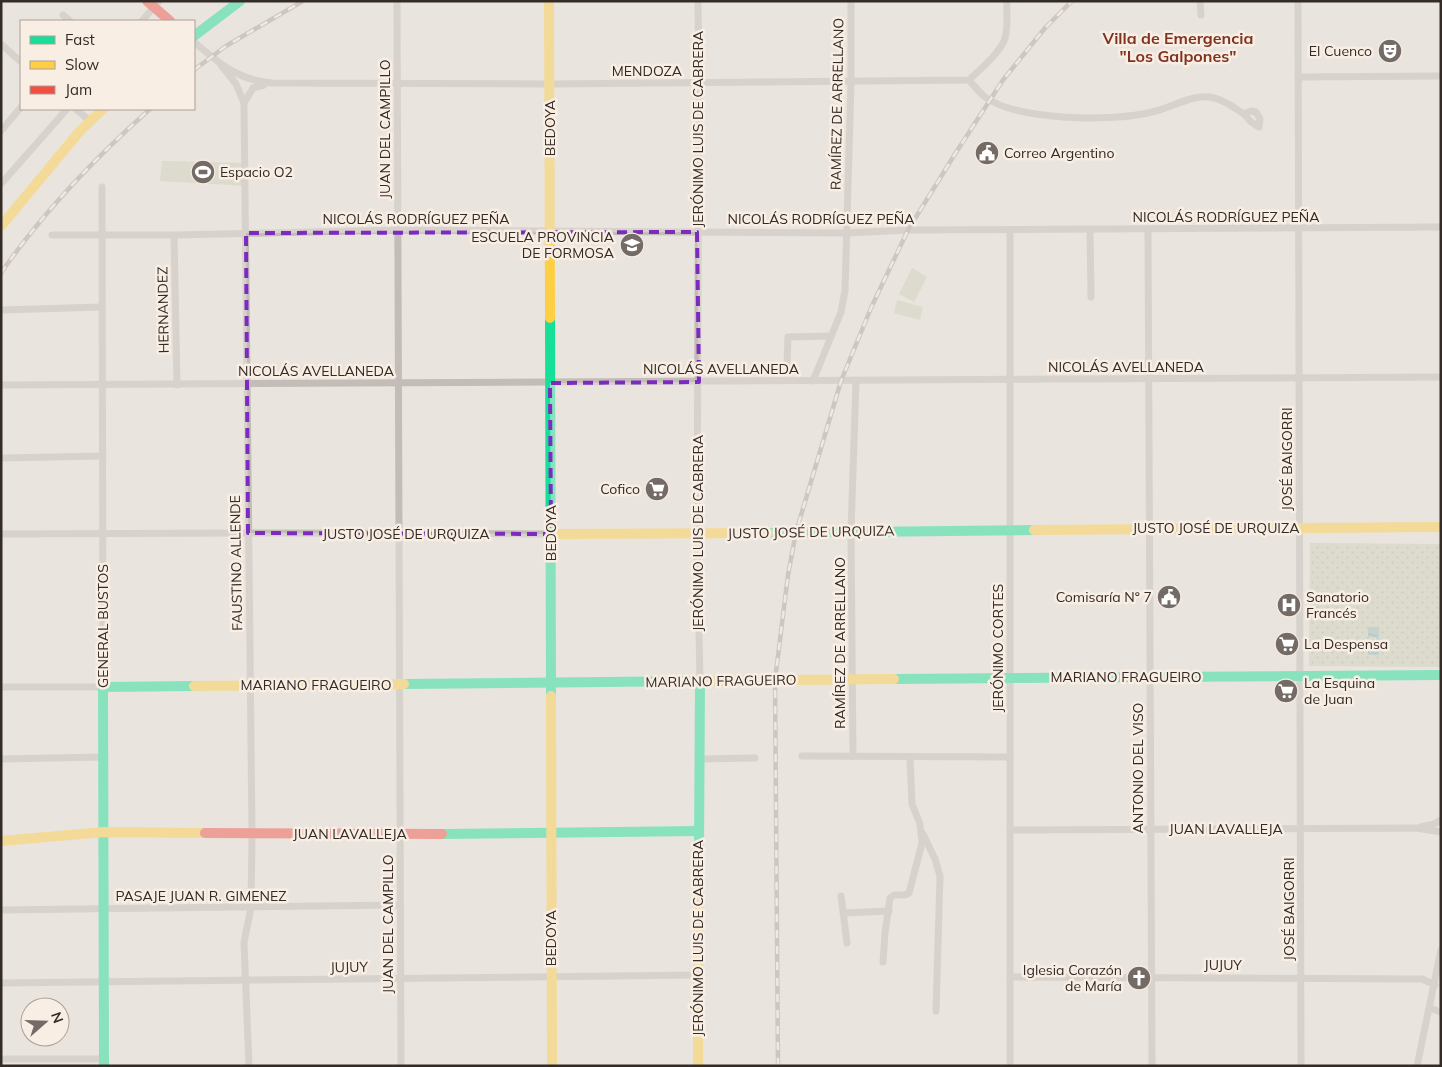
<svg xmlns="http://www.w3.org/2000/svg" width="1442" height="1067" viewBox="0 0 1442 1067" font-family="Mulish,sans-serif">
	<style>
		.park { fill: url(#park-dots) }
		.pitch { fill: #ccd0b8 }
		.water { fill: url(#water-ripples) }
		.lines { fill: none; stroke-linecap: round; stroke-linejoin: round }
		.street { stroke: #c4bcb7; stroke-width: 7 }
		.fast { stroke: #16e098; stroke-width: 10 }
		.slow { stroke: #ffcf43; stroke-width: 10 }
		.jam { stroke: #f24e42; stroke-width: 10 }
		.rail-casing { stroke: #aba5a2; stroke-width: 4.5 }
		.rail { stroke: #f8eee4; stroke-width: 2.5; stroke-dasharray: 8; stroke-linecap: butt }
		.marked { fill: none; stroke: #7b2cbf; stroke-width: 4; stroke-dasharray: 10 6; stroke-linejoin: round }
		.labels { text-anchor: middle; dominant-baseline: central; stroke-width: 5; stroke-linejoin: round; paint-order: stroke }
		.poi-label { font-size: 14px; fill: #342a26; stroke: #f8eee4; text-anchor: end }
		.street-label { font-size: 14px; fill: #342a26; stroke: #f8eee4 }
		.quarter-label { font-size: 16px; font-weight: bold; fill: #813321; stroke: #f8eee4 }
	</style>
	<defs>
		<pattern id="park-dots" width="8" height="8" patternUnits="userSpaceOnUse" patternTransform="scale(1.25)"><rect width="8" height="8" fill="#ccd0b8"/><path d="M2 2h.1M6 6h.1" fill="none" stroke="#b0b39e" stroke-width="1.8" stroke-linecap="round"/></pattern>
		<pattern id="water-ripples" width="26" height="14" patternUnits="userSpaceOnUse" patternTransform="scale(1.25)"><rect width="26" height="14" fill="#9abebb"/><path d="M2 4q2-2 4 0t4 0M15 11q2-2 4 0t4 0" fill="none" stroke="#7e9b98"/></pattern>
	</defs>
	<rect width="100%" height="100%" fill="#eae4de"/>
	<path class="park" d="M1310 543 1440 544V667L1309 666Z"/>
	<g class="pitch">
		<path d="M162 161 246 163V186L160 181Z"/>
		<path d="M912 268 927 277 914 302 899 294Z"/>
		<path d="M897 300 923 307 920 320 894 313Z"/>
	</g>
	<path class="water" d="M1368 627H1379V655H1368V644L1376 643V637H1368Z"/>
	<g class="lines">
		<g class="street">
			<path d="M397 1 401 1066"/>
			<path d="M698 1 699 83 697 534 700 681"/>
			<path d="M1200 1 1201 15"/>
			<path d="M1298 1 1301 1066"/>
			<path d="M63 15 70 21"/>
			<path d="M142 21 159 1"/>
			<path d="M194 42C219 63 237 80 272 83L550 84 969 80C980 69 997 56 1004 41 1009 30 1006 13 1007 1"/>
			<path d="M1 44 21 62"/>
			<path d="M221 65 236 84 244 103 252 834 251 908 244 942 249 1066"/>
			<path d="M1298 77 1441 76"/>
			<path d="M969 80C974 86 979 92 985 97 1018 121 1113 122 1152 112 1172 108 1189 95 1210 97 1223 99 1233 107 1244 114L1251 111 1256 112 1260 119 1259 127 1251 122 1244 114"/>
			<path d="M244 103 253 88 264 85"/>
			<path d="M76 109 90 121"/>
			<path d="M1 131 21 107"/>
			<path d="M1 184 67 109"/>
			<path d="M1090 230 1091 297"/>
			<path d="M1148 230 1152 1066"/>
			<path d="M52 235H174L398 230 847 233 908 230 1441 227"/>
			<path d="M174 235 177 385"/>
			<path d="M1 310 102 307"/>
			<path d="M787 365 788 337 831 336"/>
			<path d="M813 381 841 312 845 291 851 81V1"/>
			<path d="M1 385 1441 377"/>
			<path d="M1 458 103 456"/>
			<path d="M1 534 248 533 551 534"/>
			<path d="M1 687H103L102 187"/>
			<path d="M802 756 1010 757"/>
			<path d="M853 756 851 531 856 381"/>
			<path d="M1 759 103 757"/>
			<path d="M699 759 755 758"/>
			<path d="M1421 827 1434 824 1441 820"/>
			<path d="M1010 830 1416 828 1441 832"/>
			<path d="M923 834 935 859 940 876 936 1011"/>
			<path d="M841 896 847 943"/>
			<path d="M1 910 400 905"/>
			<path d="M844 913 889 911"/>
			<path d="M883 962 885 933 890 898 894 895H905L909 893 922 843 920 824 912 804 910 758"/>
			<path d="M1010 977 1422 979 1435 985"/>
			<path d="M1 983 698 975"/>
			<path d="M1430 1008 1441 1012"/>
			<path d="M1 1059H104"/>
			<path d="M1010 1066V230"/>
			<path d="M1417 1066 1441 950"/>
		</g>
		<g class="fast">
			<path d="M194 36 240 1"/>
			<path d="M550 318 551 696"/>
			<path d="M768 533 1034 530"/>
			<path d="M894 679 1441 675"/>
			<path d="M404 684 700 681 699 849"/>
			<path d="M442 834 699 831"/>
			<path d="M104 1066 103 687 194 686"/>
		</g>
		<g class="slow">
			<path d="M549 1 550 318"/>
			<path d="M1 226 80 131 103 109"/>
			<path d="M1034 530 1441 527"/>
			<path d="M551 534 768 533"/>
			<path d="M700 681 894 679"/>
			<path d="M194 686 404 684"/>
			<path d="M551 696 552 1066"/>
			<path d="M1 841 104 832 205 833"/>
			<path d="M698 1066 699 849"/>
		</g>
		<g class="jam">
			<path d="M147 1 170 21"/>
			<path d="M205 833 442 834"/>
		</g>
		<g class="rail-casing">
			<g id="rail">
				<path d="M194 70 226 46 303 1"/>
				<path d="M1 273C43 212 95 158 150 109"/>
				<path d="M778 1066 775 680 788 575 796 532 841 381 871 308 908 230 955 154 1003 80 1045 28 1072 1"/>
			</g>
		</g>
		<use href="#rail" class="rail"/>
	</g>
	<path d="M0 0H1442V1067H0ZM697 232 699 382 550 383 551 534 248 533 246 233Z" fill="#eae4de" fill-opacity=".55" fill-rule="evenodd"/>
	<path class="marked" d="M697 232 699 382 550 383 551 534 248 533 246 233Z"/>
	<defs>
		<g id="theatre-disc" transform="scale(1.25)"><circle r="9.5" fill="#746b66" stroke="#f8eee4"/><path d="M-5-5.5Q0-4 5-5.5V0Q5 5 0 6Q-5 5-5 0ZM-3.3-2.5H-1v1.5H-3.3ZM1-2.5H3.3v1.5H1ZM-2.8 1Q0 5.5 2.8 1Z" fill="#fff"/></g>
		<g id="civic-disc" transform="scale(1.25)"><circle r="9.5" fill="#746b66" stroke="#f8eee4"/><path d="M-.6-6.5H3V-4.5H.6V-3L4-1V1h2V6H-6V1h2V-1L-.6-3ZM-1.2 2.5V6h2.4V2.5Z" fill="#fff"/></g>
		<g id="stadium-disc" transform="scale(1.25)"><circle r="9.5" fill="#746b66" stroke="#f8eee4"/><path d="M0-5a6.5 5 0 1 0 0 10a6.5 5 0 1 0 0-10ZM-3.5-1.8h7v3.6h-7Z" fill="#fff"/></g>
		<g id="school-disc" transform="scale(1.25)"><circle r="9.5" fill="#746b66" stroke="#f8eee4"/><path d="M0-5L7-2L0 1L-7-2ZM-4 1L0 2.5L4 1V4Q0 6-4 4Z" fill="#fff"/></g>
		<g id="supermarket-disc" transform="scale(1.25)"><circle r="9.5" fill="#746b66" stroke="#f8eee4"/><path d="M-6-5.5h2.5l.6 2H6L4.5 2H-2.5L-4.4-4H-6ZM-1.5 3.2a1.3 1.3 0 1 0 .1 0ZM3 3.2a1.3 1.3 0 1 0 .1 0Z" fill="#fff"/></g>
		<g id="hospital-disc" transform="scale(1.25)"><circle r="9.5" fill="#746b66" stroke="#f8eee4"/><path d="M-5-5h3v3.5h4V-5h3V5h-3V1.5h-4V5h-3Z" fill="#fff"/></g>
		<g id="church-disc" transform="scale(1.25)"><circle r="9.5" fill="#746b66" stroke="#f8eee4"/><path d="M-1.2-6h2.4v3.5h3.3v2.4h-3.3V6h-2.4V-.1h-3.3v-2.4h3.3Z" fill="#fff"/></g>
	</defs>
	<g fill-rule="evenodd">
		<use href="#theatre-disc" x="1390" y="51"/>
		<use href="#civic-disc" x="987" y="153"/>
		<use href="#stadium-disc" x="203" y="172"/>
		<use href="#school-disc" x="632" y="245"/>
		<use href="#supermarket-disc" x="657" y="489"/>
		<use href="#civic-disc" x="1169" y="597"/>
		<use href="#hospital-disc" x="1289" y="605"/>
		<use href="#supermarket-disc" x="1287" y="644"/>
		<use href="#supermarket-disc" x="1286" y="691"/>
		<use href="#church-disc" x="1139" y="978"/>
	</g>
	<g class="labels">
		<g class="poi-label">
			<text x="1372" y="51">El Cuenco</text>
			<text x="1004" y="153" text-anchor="start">Correo Argentino</text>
			<text x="220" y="172" text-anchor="start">Espacio O2</text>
			<text x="614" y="237">ESCUELA PROVINCIA<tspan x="614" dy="16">DE FORMOSA</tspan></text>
			<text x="640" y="489">Cofico</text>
			<text x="1152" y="597">Comisaría N° 7</text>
			<text x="1306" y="597" text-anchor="start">Sanatorio<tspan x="1306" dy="16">Francés</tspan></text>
			<text x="1304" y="644" text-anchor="start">La Despensa</text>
			<text x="1304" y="683" text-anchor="start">La Esquina<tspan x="1304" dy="16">de Juan</tspan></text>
			<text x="1122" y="970">Iglesia Corazón<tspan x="1122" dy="16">de María</tspan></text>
		</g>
		<g class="street-label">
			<text x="647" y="71">MENDOZA</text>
			<text transform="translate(837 104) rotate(-89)">RAMÍREZ DE ARRELLANO</text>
			<text transform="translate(550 128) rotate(-90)">BEDOYA</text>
			<text transform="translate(385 129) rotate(-90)">JUAN DEL CAMPILLO</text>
			<text transform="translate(698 129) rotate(-90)">JERÓNIMO LUIS DE CABRERA</text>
			<text x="1226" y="217">NICOLÁS RODRÍGUEZ PEÑA</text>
			<text x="416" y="219">NICOLÁS RODRÍGUEZ PEÑA</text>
			<text x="821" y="219">NICOLÁS RODRÍGUEZ PEÑA</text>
			<text transform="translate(163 310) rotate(-91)">HERNANDEZ</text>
			<text x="1126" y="367">NICOLÁS AVELLANEDA</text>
			<text x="721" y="369">NICOLÁS AVELLANEDA</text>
			<text x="316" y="371">NICOLÁS AVELLANEDA</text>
			<text transform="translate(1287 459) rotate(-90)">JOSÉ BAIGORRI</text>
			<text x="1216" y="528">JUSTO JOSÉ DE URQUIZA</text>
			<text transform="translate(811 532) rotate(-1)">JUSTO JOSÉ DE URQUIZA</text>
			<text transform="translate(551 533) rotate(-90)">BEDOYA</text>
			<text transform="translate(698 533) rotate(-90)">JERÓNIMO LUIS DE CABRERA</text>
			<text x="406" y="534">JUSTO JOSÉ DE URQUIZA</text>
			<text transform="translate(236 563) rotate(-91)">FAUSTINO ALLENDE</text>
			<text transform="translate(103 626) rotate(-90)">GENERAL BUSTOS</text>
			<text transform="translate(840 643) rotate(-90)">RAMÍREZ DE ARRELLANO</text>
			<text transform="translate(998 648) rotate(-90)">JERÓNIMO CORTES</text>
			<text x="1126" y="677">MARIANO FRAGUEIRO</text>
			<text transform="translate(721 681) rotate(-1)">MARIANO FRAGUEIRO</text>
			<text x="316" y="685">MARIANO FRAGUEIRO</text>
			<text transform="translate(1138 768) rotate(-90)">ANTONIO DEL VISO</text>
			<text x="1226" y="829">JUAN LAVALLEJA</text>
			<text x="350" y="834">JUAN LAVALLEJA</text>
			<text x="201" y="896">PASAJE JUAN R. GIMENEZ</text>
			<text transform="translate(1289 909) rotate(-90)">JOSÉ BAIGORRI</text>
			<text transform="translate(388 924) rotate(-90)">JUAN DEL CAMPILLO</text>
			<text transform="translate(551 938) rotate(-90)">BEDOYA</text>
			<text transform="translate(698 938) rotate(-90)">JERÓNIMO LUIS DE CABRERA</text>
			<text x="1223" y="965">JUJUY</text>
			<text transform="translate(349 967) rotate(-1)">JUJUY</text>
		</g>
		<g class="quarter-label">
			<text x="1178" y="38">Villa de Emergencia<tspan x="1178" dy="18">"Los Galpones"</tspan></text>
		</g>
	</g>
	<rect width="1442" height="1067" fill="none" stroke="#342a26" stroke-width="5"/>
	<rect x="20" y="20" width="175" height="90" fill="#f8eee4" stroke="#aaa098"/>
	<rect x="30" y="36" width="25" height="8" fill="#16e098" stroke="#aaa098"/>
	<text x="65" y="45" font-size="15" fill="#342a26">Fast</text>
	<rect x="30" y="61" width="25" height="8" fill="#ffcf43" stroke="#aaa098"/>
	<text x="65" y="70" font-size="15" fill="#342a26">Slow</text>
	<rect x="30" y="86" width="25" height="8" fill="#f24e42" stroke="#aaa098"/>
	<text x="65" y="95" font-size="15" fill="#342a26">Jam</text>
	<g transform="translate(45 1022) rotate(70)"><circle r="24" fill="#f8eee4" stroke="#aaa098"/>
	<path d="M0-4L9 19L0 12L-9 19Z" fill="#746b66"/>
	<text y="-8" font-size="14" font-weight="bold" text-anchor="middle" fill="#342a26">N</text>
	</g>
</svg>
